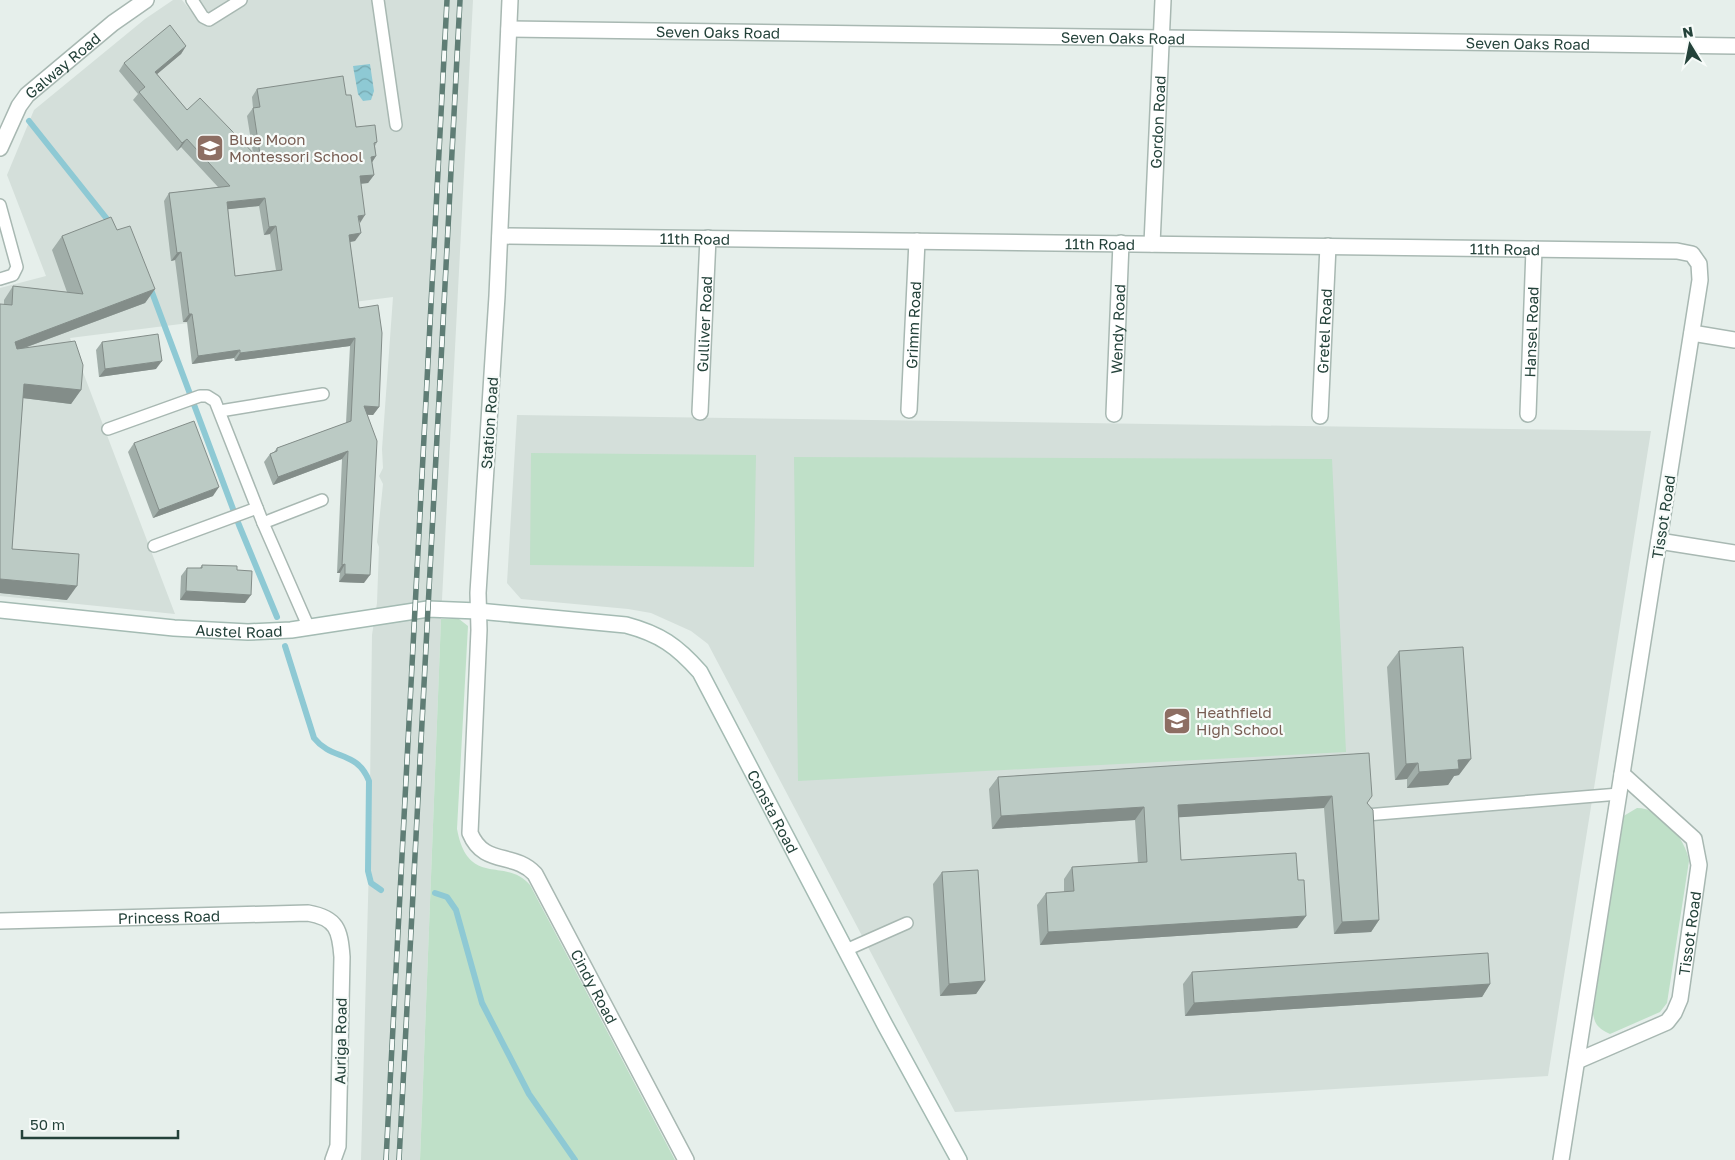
<svg xmlns="http://www.w3.org/2000/svg" width="1735" height="1160" viewBox="0 0 1735 1160" font-family="'Golos Text',sans-serif">
	<style>
		.built { fill: #d4dfda }
		.grass { fill: #bfe0c8 }
		.water { fill: url(#water-waves) }
		.lines { fill: none; stroke-linecap: round; stroke-linejoin: round }
		.stream { stroke: #8ec9d4; stroke-width: 6 }
		.lane-casing { stroke: #a8b8b2; stroke-width: 14 }
		.street-casing { stroke: #a8b8b2; stroke-width: 18 }
		.secondary-casing { stroke: #a4bbb3; stroke-width: 18 }
		.lane { stroke: #fff; stroke-width: 11 }
		.street { stroke: #fff; stroke-width: 15 }
		.secondary { stroke: #fff; stroke-width: 15 }
		.rail-casing { stroke: #5f7d75; stroke-width: 5.5 }
		.rail { stroke: #f7fbf9; stroke-width: 4; stroke-dasharray: 11; stroke-linecap: butt }
		.wall { fill: #a1aea9; fill-rule: evenodd }
		.shaded-wall { fill: #838d89 }
		.building { fill: #bbcac4; stroke: #838d89; fill-rule: evenodd }
		.labels { text-anchor: middle; dominant-baseline: central; stroke-width: 4.5; stroke-linejoin: round; paint-order: stroke }
		.street-label { font-size: 15px; fill: #24423a; stroke: #f7fbf9 }
		.education-label { font-size: 15px; fill: #785e54; stroke: #f7fbf9; text-anchor: start }
	</style>
	<defs>
		<pattern id="water-waves" width="16" height="10" patternUnits="userSpaceOnUse" patternTransform="scale(1.25)"><rect width="16" height="10" fill="#8ec9d4"/><path d="M0 5q4-4 8 0t8 0" fill="none" stroke="#74a5ad"/></pattern>
	</defs>
	<rect width="100%" height="100%" fill="#e6efeb"/>
	<g class="built">
		<path d="M173 0H182L191 11 200 0H473L441 619 420 1160H361L369 864 372 635 377 603 379 547 377 542 383 484 379 476 383 468 382 449 393 297 70 338 175 614 0 596V288L46 276 7 175 34 110 145 19Z"/>
		<path d="M517 415 1651 431 1548 1076 955 1112 708 644 691 631 651 613 628 609 521 599 507 583Z"/>
	</g>
	<g class="grass">
		<path d="M531 453 756 455 754 567 530 565Z"/>
		<path d="M794 457 1332 459 1346 752 798 781Z"/>
		<path d="M441 619H459L468 626 457 829C468 889 506 856 530 885L675 1160H420Z"/>
		<path d="M1637 808C1661 808 1685 838 1689 861L1667 1003 1660 1012 1610 1034C1599 1029 1595 1025 1593 1014L1622 817Z"/>
	</g>
	<path class="water" d="M370 64 374 91 371 100 363 101 358 94 353 66Z"/>
	<g class="lines">
		<g class="stream">
			<path d="M29 121 111 224"/>
			<path d="M150 287 239 525 277 617"/>
			<path d="M285 646 314 738C332 761 357 750 369 781L368 871 371 883 381 890"/>
			<path d="M435 893 447 897 456 910 482 1003 529 1094 575 1160"/>
		</g>
		<g class="lane-casing">
			<g id="lane">
				<path d="M192 0 203 17 209 20 241 0"/>
				<path d="M378 0 396 125"/>
				<path d="M0 205 17 267 13 275 0 279"/>
				<path d="M220 411 323 394"/>
				<path d="M108 429 200 396H207L215 401 263 523 309 628"/>
				<path d="M263 523 322 500"/>
				<path d="M154 546 257 508"/>
				<path d="M1366 815 1619 794"/>
				<path d="M846 950 907 923"/>
			</g>
		</g>
		<g class="street-casing">
			<g id="street">
				<path id="s1" d="M510 0 497 296 478 593 479 630 470 833C484 867 514 851 535 874L686 1160"/>
				<path id="s2" d="M509 29 1735 46"/>
				<path id="s3" d="M0 148 19 106 27 95 113 23 146 0"/>
				<path id="s4" d="M500 236 1677 251 1692 254 1699 264 1700 280 1561 1160"/>
				<path id="s5" d="M1152 244 1163 0"/>
				<path d="M1692 333 1735 340"/>
				<path id="s6" d="M909 410 917 241"/>
				<path id="s7" d="M700 412 708 238"/>
				<path id="s8" d="M1114 414 1121 243"/>
				<path id="s9" d="M1528 414 1534 249"/>
				<path id="s10" d="M1320 416 1328 246"/>
				<path d="M1659 541 1735 553"/>
				<path id="s11" d="M0 921 308 913C337 918 340 930 342 957L338 1146 333 1160"/>
				<path id="s12" d="M1577 1061 1667 1022 1674 1013 1680 999 1699 865 1694 839 1622 774"/>
			</g>
		</g>
		<g class="secondary-casing">
			<g id="secondary">
				<path id="s13" d="M0 610 174 628 248 632 291 630 428 609 478 611 626 625C660 634 677 646 700 672L885 1025 959 1160"/>
			</g>
		</g>
		<use href="#lane" class="lane"/>
		<use href="#street" class="street"/>
		<use href="#secondary" class="secondary"/>
		<g class="rail-casing">
			<g id="rail">
				<path d="M386 1160 447 0"/>
				<path d="M399 1160 460 0"/>
			</g>
		</g>
		<use href="#rail" class="rail"/>
	</g>
	<g class="wall">
		<path d="M186 46 181 54 157 74 187 110 253 153 247 116 253 108 252 97 257 89 346 95 356 127 377 142 375 146 376 156 372 162 374 175 368 183 361 184 359 224 355 241 350 242 359 308 379 407 373 415H367L364 583 339 582 340 573H337L342 459 273 485 264 462 270 454 274 452 277 448 346 423 350 346 235 361 234 358 192 364 187 322H183L175 260 171 261 164 201 169 193 218 187 181 147 177 151 133 100 138 94 119 71 124 63ZM259 206 264 235 270 234 276 270 235 276 228 209Z"/>
		<path d="M117 230 155 289 145 303 27 347 81 390 71 404 23 398 12 549 67 600 0 593 4 300 13 286 67 292 52 250 62 236Z"/>
		<path d="M102 342 156 369 99 377 96 350Z"/>
		<path d="M134 443 213 496 153 518 128 452Z"/>
		<path d="M202 565 237 570 245 603 180 600 181 576 187 568H200Z"/>
		<path d="M1399 651 1459 775 1454 776 1448 785 1407 788V779L1395 780 1387 667Z"/>
		<path d="M1369 753 1367 803 1379 920 1371 932 1334 934 1324 808 1178 817 1181 860 1298 880 1306 916 1297 928 1040 945 1037 905 1046 893 1064 892V879L1072 867 1138 863 1135 820 992 829 989 789 998 777Z"/>
		<path d="M942 872 985 981 976 994 940 996 933 884Z"/>
		<path d="M1192 972 1490 984 1482 997 1185 1016 1183 984Z"/>
	</g>
	<g class="shaded-wall">
		<path d="M186 46 181 54 150 80 155 72Z"/>
		<path d="M187 139 181 147 177 151 182 143Z"/>
		<path d="M376 156 371 164V157Z"/>
		<path d="M374 175 368 183 354 184 360 176Z"/>
		<path d="M265 198 259 206 221 210 227 202Z"/>
		<path d="M365 215 360 223 358 216Z"/>
		<path d="M276 226 270 234 264 235 269 227Z"/>
		<path d="M361 233 355 241 343 243 349 235Z"/>
		<path d="M181 252 175 260 171 261 177 253Z"/>
		<path d="M155 289 145 303 5 355 15 342Z"/>
		<path d="M189 314H192L187 322H183Z"/>
		<path d="M355 338 350 346 235 361 240 353Z"/>
		<path d="M240 350 234 358 192 364 198 356Z"/>
		<path d="M162 361 156 369 99 377 105 369Z"/>
		<path d="M24 384 81 390 71 404 14 397Z"/>
		<path d="M364 406 379 407 373 415 358 414Z"/>
		<path d="M348 451 342 459 273 485 278 477Z"/>
		<path d="M219 487 213 496 153 518 159 510Z"/>
		<path d="M345 564 340 573H337L342 565Z"/>
		<path d="M345 574 370 575 364 583 339 582Z"/>
		<path d="M0 579 77 586 67 600 0 593Z"/>
		<path d="M186 591 251 595 245 603 180 600Z"/>
		<path d="M1471 759 1459 775 1454 776 1448 785 1407 788 1419 772 1458 760Z"/>
		<path d="M1418 763 1407 779 1395 780 1406 764Z"/>
		<path d="M1332 796 1324 808 1169 818 1178 805Z"/>
		<path d="M1144 807 1135 820 992 829 1001 816Z"/>
		<path d="M1306 916 1297 928 1040 945 1048 932Z"/>
		<path d="M1379 920 1371 932 1334 934 1342 922Z"/>
		<path d="M985 981 976 994 940 996 949 984Z"/>
		<path d="M1490 984 1482 997 1185 1016 1194 1003Z"/>
	</g>
	<g class="building">
		<path d="M170 25 186 46 155 72 187 110 200 98 261 161 253 108 260 107 257 89 343 76 346 95H351L356 127 375 125 377 142 374 143 376 156 371 157 374 175 360 176 365 215 358 216 361 233 349 235 359 308 378 305 382 333 379 407 364 406 377 441 370 575 345 574V564L342 565 348 451 278 477 270 454 277 451V448L351 421 355 338 240 353V350L198 356 192 314H189L181 252 177 253 169 193 230 186 187 139 182 143 139 92 145 87 124 63ZM265 198 269 227 276 226 282 270 235 276 227 202Z"/>
		<path d="M111 217 117 230 130 226 155 289 15 342 17 349 75 341 83 365 81 390 24 384 12 549 79 554 77 586 0 579V304L12 305 13 286 83 294 62 236Z"/>
		<path d="M158 334 162 361 105 369 102 342Z"/>
		<path d="M194 421 219 487 159 510 134 443Z"/>
		<path d="M202 565 237 566V570L252 571 251 595 186 591 187 568H202Z"/>
		<path d="M1463 647 1471 759 1458 760 1459 769 1419 772 1418 763 1406 764 1399 651Z"/>
		<path d="M1369 753 1372 796 1367 803 1373 810 1379 920 1342 922 1332 796 1178 805 1181 860 1296 853 1298 880H1304L1306 916 1048 932 1046 893 1074 891 1072 867 1147 862 1144 807 1001 816 998 777Z"/>
		<path d="M978 870 985 981 949 984 942 872Z"/>
		<path d="M1488 953 1490 984 1194 1003 1192 972Z"/>
	</g>
	<defs>
		<g id="school-square" transform="scale(1.4375)"><rect x="-9" y="-9" width="18" height="18" rx="4" fill="#8d6e63" stroke="#f7fbf9"/><path d="M0-5L7-2L0 1L-7-2ZM-4 1L0 2.5L4 1V4Q0 6-4 4Z" fill="#fff"/></g>
	</defs>
	<g fill-rule="evenodd">
		<use href="#school-square" x="210" y="148"/>
		<use href="#school-square" x="1177" y="721"/>
	</g>
	<g class="labels">
		<g class="street-label">
			<text stroke="none"><textPath href="#s2" startOffset="209">Seven Oaks Road</textPath></text>
			<text stroke="none"><textPath href="#s2" startOffset="614">Seven Oaks Road</textPath></text>
			<text stroke="none"><textPath href="#s2" startOffset="1019">Seven Oaks Road</textPath></text>
			<text stroke="none"><textPath href="#s3" startOffset="106">Galway Road</textPath></text>
			<text stroke="none"><textPath href="#s5" startOffset="122">Gordon Road</textPath></text>
			<text stroke="none"><textPath href="#s4" startOffset="195">11th Road</textPath></text>
			<text stroke="none"><textPath href="#s4" startOffset="600">11th Road</textPath></text>
			<text stroke="none"><textPath href="#s4" startOffset="1005">11th Road</textPath></text>
			<text stroke="none"><textPath href="#s7" startOffset="88">Gulliver Road</textPath></text>
			<text stroke="none"><textPath href="#s6" startOffset="85">Grimm Road</textPath></text>
			<text stroke="none"><textPath href="#s8" startOffset="85">Wendy Road</textPath></text>
			<text stroke="none"><textPath href="#s10" startOffset="85">Gretel Road</textPath></text>
			<text stroke="none"><textPath href="#s9" startOffset="82">Hansel Road</textPath></text>
			<text transform="translate(489 423) rotate(-86)">Station Road</text>
			<text transform="translate(1663 517) rotate(-81)">Tissot Road</text>
			<text stroke="none"><textPath href="#s13" startOffset="240">Austel Road</textPath></text>
			<text stroke="none"><textPath href="#s13" startOffset="876">Consta Road</textPath></text>
			<text stroke="none"><textPath href="#s11" startOffset="169">Princess Road</textPath></text>
			<text stroke="none"><textPath href="#s12" startOffset="191">Tissot Road</textPath></text>
			<text stroke="none"><textPath href="#s1" startOffset="1041">Cindy Road</textPath></text>
			<text transform="translate(340 1041) rotate(-89)">Auriga Road</text>
		</g>
		<g class="education-label">
			<text x="229" y="139">Blue Moon<tspan x="229" dy="17">Montessori School</tspan></text>
			<text x="1196" y="712">Heathfield<tspan x="1196" dy="17">High School</tspan></text>
		</g>
	</g>
	<g transform="translate(1690 45) rotate(350)" stroke="#f7fbf9" stroke-width="4" paint-order="stroke">
	<path d="M0-4L9 19L0 12L-9 19Z" fill="#24423a"/>
	<text y="-8" font-size="14" font-weight="bold" text-anchor="middle" fill="#24423a">N</text>
	</g>
	<path d="M22 1130v8h156v-8" fill="none" stroke="#24423a" stroke-width="2.5"/>
	<text x="30" y="1130" font-size="15" fill="#24423a" stroke="#f7fbf9" stroke-width="4" paint-order="stroke">50 m</text>
</svg>
